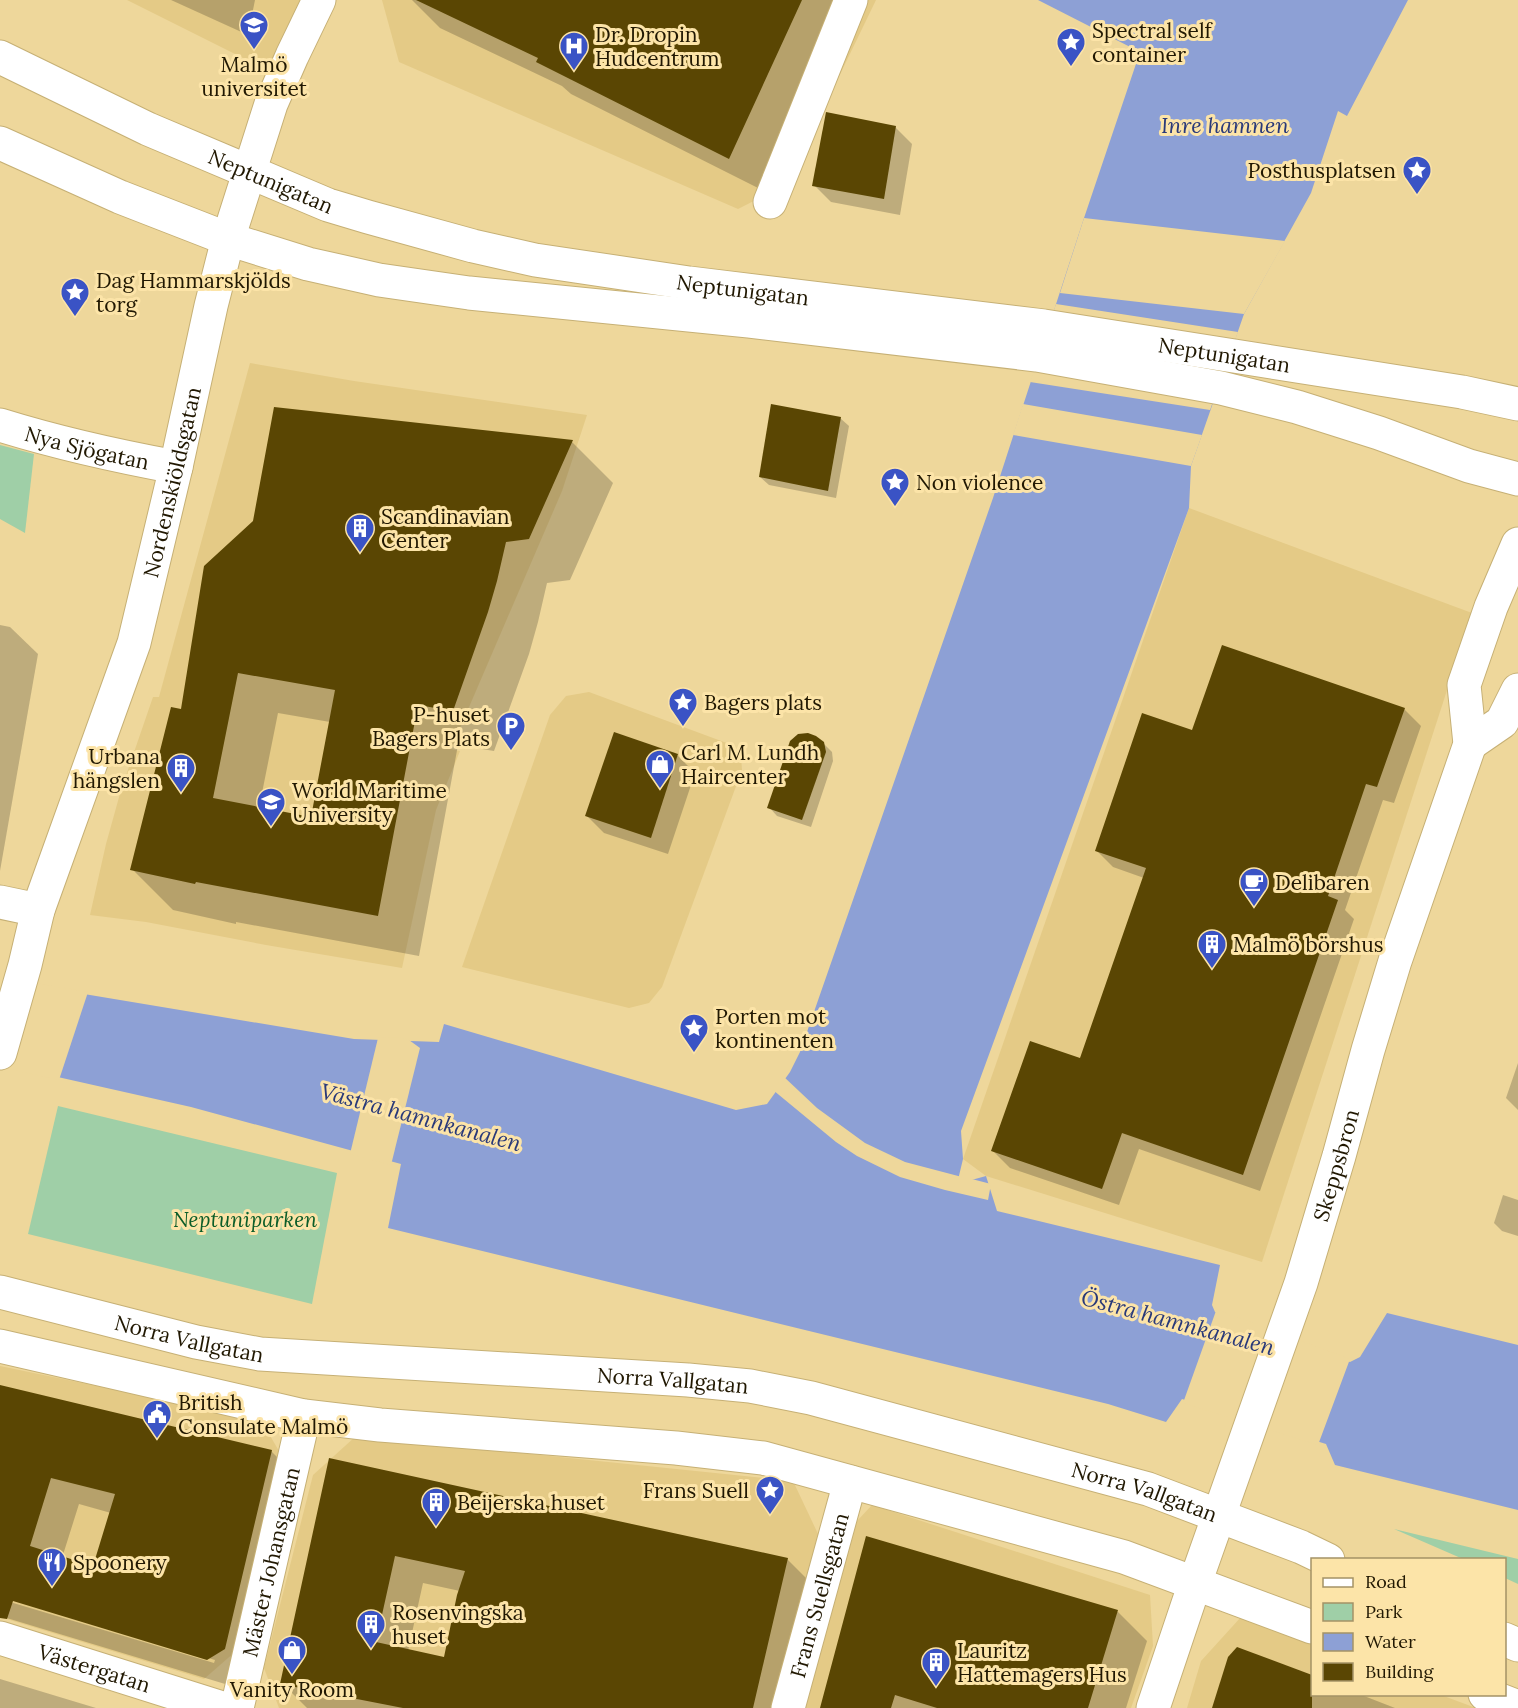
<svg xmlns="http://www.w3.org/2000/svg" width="1518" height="1708" viewBox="0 0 1518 1708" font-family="Lora,serif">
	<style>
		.built { fill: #e4ca86 }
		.green { fill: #9fcfa7 }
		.water { fill: #8da0d5 }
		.pier { fill: #eed79b }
		.shadow { fill: #0003; fill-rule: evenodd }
		.building { fill: #5a4603; fill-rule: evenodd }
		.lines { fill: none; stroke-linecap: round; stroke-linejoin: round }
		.street-casing { stroke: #c6b075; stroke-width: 35 }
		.secondary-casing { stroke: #c6b075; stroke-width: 35 }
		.street { stroke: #fff; stroke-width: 33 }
		.secondary { stroke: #fff; stroke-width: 33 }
		.labels { text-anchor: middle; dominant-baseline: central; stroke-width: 6; stroke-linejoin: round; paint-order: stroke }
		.poi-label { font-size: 21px; fill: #211802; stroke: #fce4a8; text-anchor: start }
		.street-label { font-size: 21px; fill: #211802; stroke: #fce4a8 }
		.park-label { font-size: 21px; font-style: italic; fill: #0c5d29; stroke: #fce4a8 }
		.water-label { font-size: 22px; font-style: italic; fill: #293979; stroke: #fce4a8 }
	</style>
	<rect width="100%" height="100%" fill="#eed79b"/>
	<g class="built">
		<path d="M127 0H305L271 72Z"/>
		<path d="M382 0H876L787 184 738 209 399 62Z"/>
		<path d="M250 363 354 381 587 415 562 491 451 749 460 751 436 810 402 968 266 945 146 922 90 915 106 844 121 790 153 697H159Z"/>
		<path d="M1189 508 1472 613 1262 1262 986 1176 963 1159Z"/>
		<path d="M589 692 732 745 741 757 742 770 662 987 649 1003 629 1008 462 967 550 715 566 696Z"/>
		<path d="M0 1366 261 1420 287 1465 236 1651 204 1679 0 1617Z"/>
		<path d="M356 1436 793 1481 819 1536 775 1708H279L264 1668 313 1475Z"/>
		<path d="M872 1505 1150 1595 1153 1646 1131 1708H796L841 1538Z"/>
		<path d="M1241 1617 1312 1645V1694L1441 1695 1476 1708H1187L1201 1661Z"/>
	</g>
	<g class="green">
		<path d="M0 445 34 454 25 533 0 519Z"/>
		<path d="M58 1106 337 1173 312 1304 28 1234Z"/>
		<path d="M1394 1529 1518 1559V1584L1505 1578 1504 1560 1463 1559Z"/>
	</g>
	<path class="water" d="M1038 0H1408L1347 116 1338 111 1311 193 1244 314 1191 466 1189 508 961 1131 963 1159 957 1184 986 1176 997 1211 1220 1265 1212 1305 1215 1312 1350 1362 1360 1357 1387 1313 1518 1345V1510L1335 1465 1326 1444 1182 1399 1166 1422 1108 1404 388 1228 401 1164 191 1107 0 1064V980L354 1039 439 1042 444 1024 736 1110 767 1104 790 1072 800 1052 993 498 1084 218 1140 52Z"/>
	<g class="pier">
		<path d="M1084 218 1285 241 1244 314 1060 293Z"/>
		<path d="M1056 304 1238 332 1210 410 1030 382Z"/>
		<path d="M1023 404 1202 435 1191 466 1013 435Z"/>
		<path d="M0 977 88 992 59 1080 0 1067Z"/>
		<path d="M383 1037 403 1038 409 1040 420 1048 391 1165 350 1154 378 1038Z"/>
		<path d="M783 1076 817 1108 865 1143 905 1162 962 1177 961 1180 968 1178 991 1184 988 1200 945 1190 900 1177 857 1156 836 1142 773 1090Z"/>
		<path d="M1217 1308 1218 1310 1350 1359 1318 1445 1183 1403Z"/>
	</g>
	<g class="shadow">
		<path d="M171 0H255L248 35Z"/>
		<path d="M412 0H849L762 190 571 94 562 86 440 28Z"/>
		<path d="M895 127 912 144 900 215 831 202 814 185Z"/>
		<path d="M276 409 572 442 613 483 570 580 547 583 538 622 529 654 494 751 458 745 419 956 236 922V924L173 910 132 869 182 710 255 521ZM278 713 330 722 312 818 259 808Z"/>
		<path d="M840 418 849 426 836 498 769 485 760 477Z"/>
		<path d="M0 625 10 627 38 654 0 871Z"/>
		<path d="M1404 709 1421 726 1394 803 1383 800 1345 910 1354 919 1260 1191 1139 1149 1119 1205 1010 1168 993 1151 1081 1060 1144 878 1113 867 1096 850 1193 732Z"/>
		<path d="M614 734 678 756 695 773 668 854 604 833 587 816Z"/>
		<path d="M823 743 832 752 833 761 811 827 777 816 769 807Z"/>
		<path d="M1518 1063V1110L1506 1098Z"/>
		<path d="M1503 1195 1518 1200V1236L1502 1231 1494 1223Z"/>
		<path d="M0 1386 271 1451 299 1479 235 1687 0 1616V1599L214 1663 215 1660 0 1596ZM79 1504 111 1513 94 1568 62 1558Z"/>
		<path d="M330 1460 787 1559 815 1587 787 1708H307L282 1683ZM423 1583 460 1591 445 1659 408 1651Z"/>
		<path d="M867 1538 1118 1612 1147 1641 1126 1708H821Z"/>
		<path d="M1238 1649 1312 1677V1694H1359L1395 1708H1213Z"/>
		<path d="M0 1679 96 1708H0Z"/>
	</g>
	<g class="building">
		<path d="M416 0H802L729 159 536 62 538 58Z"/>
		<path d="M826 112 896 126 884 199 812 186Z"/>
		<path d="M771 404 841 417 828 491 759 477Z"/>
		<path d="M274 407 573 440 529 539 506 542 497 581 488 612 453 711 418 705 378 916 196 882 195 884 130 870 171 707 181 709 204 566 253 521ZM238 673 335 690 311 817 213 798Z"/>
		<path d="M1222 645 1405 708 1377 787 1366 784 1328 896 1338 900 1243 1175 1122 1133 1102 1189 991 1151 1030 1041 1080 1058 1146 868 1095 851 1142 713 1192 730Z"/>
		<path d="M614 732 678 754 651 838 585 816Z"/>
		<path d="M808 733 816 736 824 742 826 752 802 820 767 808 790 741 798 734Z"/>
		<path d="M0 1385 272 1450 225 1649 207 1660 13 1601 7 1619 0 1618ZM51 1478 115 1494 93 1566 30 1546Z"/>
		<path d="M329 1458 788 1558 753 1708H403L280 1684ZM395 1556 465 1571 457 1595 444 1657 376 1642Z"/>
		<path d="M866 1536 1118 1610 1088 1708H937L895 1695 891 1708H820Z"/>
		<path d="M1237 1647 1312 1675V1708H1212L1228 1657Z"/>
	</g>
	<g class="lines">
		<g class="street-casing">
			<g id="street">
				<path d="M770 202 851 0"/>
				<path id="s1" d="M0 425C58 443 116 456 176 467"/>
				<path d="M0 902 38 910"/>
				<path id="s2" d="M0 1638 222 1708"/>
				<path id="s3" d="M237 1708 304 1416"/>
				<path id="s4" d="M788 1708 850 1482"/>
				<path d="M1153 1708 1195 1583"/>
			</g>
		</g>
		<g class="secondary-casing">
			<g id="secondary">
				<path id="s5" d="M0 57 148 129 328 205 368 217 473 246 535 260 689 283 1044 326 1462 392 1518 404"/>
				<path d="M0 143 120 197 228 239 308 264 379 280 469 293 749 321 1037 355 1221 388 1297 407 1379 433 1469 466 1518 479"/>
				<path d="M1470 744 1502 722 1518 690"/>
				<path id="s6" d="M0 1053 25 965 38 910 134 643 176 467 211 306 228 239 271 104 292 56 319 0"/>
				<path id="s7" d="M0 1292 196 1342 260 1354 688 1380 750 1386 811 1398 1148 1489 1301 1547 1328 1560"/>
				<path d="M0 1346 304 1416 380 1425 676 1448 763 1458 1124 1557 1312 1627"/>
				<path id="s8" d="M1195 1583 1301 1283 1339 1156 1368 1050 1395 961 1470 744 1464 685 1491 607 1518 544"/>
				<path d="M1504 1639 1518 1645"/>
				<path d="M1485 1694 1518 1707"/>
			</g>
		</g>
		<use href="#street" class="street"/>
		<use href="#secondary" class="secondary"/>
	</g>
	<defs>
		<g id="university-pin" transform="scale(1.5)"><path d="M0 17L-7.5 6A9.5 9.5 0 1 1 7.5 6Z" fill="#3a53c5" stroke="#fce4a8"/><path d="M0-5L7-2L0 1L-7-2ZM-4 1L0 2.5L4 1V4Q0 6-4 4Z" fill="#fff"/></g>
		<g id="sight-pin" transform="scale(1.5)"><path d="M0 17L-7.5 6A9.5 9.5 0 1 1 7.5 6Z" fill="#3a53c5" stroke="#fce4a8"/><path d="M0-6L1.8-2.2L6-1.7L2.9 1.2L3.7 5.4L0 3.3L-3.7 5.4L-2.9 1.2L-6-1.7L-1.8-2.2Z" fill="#fff"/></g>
		<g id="hospital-pin" transform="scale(1.5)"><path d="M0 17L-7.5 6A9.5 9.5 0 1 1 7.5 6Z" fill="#3a53c5" stroke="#fce4a8"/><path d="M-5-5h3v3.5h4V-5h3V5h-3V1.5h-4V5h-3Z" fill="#fff"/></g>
		<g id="building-pin" transform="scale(1.5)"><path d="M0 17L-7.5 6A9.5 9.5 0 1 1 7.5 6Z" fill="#3a53c5" stroke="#fce4a8"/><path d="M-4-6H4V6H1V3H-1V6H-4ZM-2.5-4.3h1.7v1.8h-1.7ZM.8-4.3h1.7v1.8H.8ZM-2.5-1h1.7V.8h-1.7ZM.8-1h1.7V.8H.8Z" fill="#fff"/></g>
		<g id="parking-pin" transform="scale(1.5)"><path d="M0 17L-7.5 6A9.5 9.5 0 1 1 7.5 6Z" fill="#3a53c5" stroke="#fce4a8"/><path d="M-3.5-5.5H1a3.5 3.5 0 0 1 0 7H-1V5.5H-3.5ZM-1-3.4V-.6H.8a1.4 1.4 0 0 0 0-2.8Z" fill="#fff"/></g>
		<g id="shop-pin" transform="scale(1.5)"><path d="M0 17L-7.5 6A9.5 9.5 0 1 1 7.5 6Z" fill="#3a53c5" stroke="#fce4a8"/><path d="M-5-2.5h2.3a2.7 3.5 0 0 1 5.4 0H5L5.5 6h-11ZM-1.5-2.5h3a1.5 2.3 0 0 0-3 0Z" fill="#fff"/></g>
		<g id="cafe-pin" transform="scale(1.5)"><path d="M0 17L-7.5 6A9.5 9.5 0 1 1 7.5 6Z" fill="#3a53c5" stroke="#fce4a8"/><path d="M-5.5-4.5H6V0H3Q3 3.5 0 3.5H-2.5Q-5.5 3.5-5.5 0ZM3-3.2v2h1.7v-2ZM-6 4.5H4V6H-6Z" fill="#fff"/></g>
		<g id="civic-pin" transform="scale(1.5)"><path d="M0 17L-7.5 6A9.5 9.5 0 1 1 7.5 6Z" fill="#3a53c5" stroke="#fce4a8"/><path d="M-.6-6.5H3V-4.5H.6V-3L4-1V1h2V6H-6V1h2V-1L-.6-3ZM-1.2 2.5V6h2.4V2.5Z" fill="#fff"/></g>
		<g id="restaurant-pin" transform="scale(1.5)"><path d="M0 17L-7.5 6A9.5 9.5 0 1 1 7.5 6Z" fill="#3a53c5" stroke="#fce4a8"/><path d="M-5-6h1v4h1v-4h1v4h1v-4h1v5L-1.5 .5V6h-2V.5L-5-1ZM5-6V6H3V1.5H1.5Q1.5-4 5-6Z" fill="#fff"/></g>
	</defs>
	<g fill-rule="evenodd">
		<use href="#university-pin" x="254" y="25"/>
		<use href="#sight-pin" x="1071" y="42"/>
		<use href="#hospital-pin" x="574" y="46"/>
		<use href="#sight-pin" x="1417" y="170"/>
		<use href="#sight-pin" x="75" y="292"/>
		<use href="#sight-pin" x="895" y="482"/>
		<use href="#building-pin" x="360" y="528"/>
		<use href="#sight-pin" x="683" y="702"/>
		<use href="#parking-pin" x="511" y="726"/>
		<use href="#shop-pin" x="660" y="764"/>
		<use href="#building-pin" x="181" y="768"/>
		<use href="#university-pin" x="271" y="802"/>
		<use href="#cafe-pin" x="1254" y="882"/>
		<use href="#building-pin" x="1212" y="944"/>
		<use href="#sight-pin" x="694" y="1028"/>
		<use href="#civic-pin" x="157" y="1414"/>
		<use href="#sight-pin" x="770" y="1490"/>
		<use href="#building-pin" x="436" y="1502"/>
		<use href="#restaurant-pin" x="52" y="1562"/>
		<use href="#building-pin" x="371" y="1624"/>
		<use href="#shop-pin" x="292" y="1650"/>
		<use href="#building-pin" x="936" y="1662"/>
	</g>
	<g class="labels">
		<g class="poi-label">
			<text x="1092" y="30">Spectral self<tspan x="1092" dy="24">container</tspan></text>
			<text x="595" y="34">Dr. Dropin<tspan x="595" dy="24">Hudcentrum</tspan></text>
			<text x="254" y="64" text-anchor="middle">Malmö<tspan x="254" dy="24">universitet</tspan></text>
			<text x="1396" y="170" text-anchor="end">Posthusplatsen</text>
			<text x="96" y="280">Dag Hammarskjölds<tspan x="96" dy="24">torg</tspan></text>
			<text x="916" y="482">Non violence</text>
			<text x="381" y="516">Scandinavian<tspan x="381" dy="24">Center</tspan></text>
			<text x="704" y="702">Bagers plats</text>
			<text x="490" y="714" text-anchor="end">P-huset<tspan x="490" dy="24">Bagers Plats</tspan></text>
			<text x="681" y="752">Carl M. Lundh<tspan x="681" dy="24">Haircenter</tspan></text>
			<text x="160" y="756" text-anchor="end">Urbana<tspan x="160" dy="24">hängslen</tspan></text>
			<text x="292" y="790">World Maritime<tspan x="292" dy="24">University</tspan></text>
			<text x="1275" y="882">Delibaren</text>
			<text x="1233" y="944">Malmö börshus</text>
			<text x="715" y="1016">Porten mot<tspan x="715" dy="24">kontinenten</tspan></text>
			<text x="178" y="1402">British<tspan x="178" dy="24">Consulate Malmö</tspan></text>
			<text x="749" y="1490" text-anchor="end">Frans Suell</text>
			<text x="457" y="1502">Beijerska huset</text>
			<text x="73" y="1562">Spoonery</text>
			<text x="392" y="1612">Rosenvingska<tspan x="392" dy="24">huset</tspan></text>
			<text x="957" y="1650">Lauritz<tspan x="957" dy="24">Hattemagers Hus</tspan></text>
			<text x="292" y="1689" text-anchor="middle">Vanity Room</text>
		</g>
		<g class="street-label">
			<text stroke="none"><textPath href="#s5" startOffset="298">Neptunigatan</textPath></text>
			<text stroke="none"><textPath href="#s5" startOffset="784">Neptunigatan</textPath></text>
			<text stroke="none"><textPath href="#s5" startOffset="1270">Neptunigatan</textPath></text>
			<text stroke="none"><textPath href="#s1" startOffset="90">Nya Sjögatan</textPath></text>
			<text stroke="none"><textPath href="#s6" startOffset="597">Nordenskiöldsgatan</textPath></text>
			<text stroke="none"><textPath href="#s8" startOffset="441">Skeppsbron</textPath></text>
			<text stroke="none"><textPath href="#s7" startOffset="195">Norra Vallgatan</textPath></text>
			<text stroke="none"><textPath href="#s7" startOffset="681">Norra Vallgatan</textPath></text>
			<text stroke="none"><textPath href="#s7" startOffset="1167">Norra Vallgatan</textPath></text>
			<text stroke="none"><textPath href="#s3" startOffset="150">Mäster Johansgatan</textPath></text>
			<text stroke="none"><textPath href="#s4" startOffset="117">Frans Suellsgatan</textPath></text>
			<text stroke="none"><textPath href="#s2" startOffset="99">Västergatan</textPath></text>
		</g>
		<g class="park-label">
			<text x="245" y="1219">Neptuniparken</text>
		</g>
		<g class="water-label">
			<text x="1225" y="125">Inre hamnen</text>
			<text transform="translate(421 1117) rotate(15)">Västra hamnkanalen</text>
			<text transform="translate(1178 1322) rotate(15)">Östra hamnkanalen</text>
		</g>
	</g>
	<rect x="1311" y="1558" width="195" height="138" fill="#fce4a8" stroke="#a49266" stroke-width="1.5"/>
	<rect x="1323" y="1578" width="30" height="9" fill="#ffffff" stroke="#a49266" stroke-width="1.5"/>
	<text x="1365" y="1588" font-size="18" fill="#211802">Road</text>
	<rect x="1323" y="1603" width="30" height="18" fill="#9fcfa7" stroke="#a49266" stroke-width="1.5"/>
	<text x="1365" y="1618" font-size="18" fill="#211802">Park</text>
	<rect x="1323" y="1633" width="30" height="18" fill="#8da0d5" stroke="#a49266" stroke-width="1.5"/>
	<text x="1365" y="1648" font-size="18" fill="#211802">Water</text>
	<rect x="1323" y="1663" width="30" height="18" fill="#5a4603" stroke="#a49266" stroke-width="1.5"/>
	<text x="1365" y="1678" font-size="18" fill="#211802">Building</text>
</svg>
